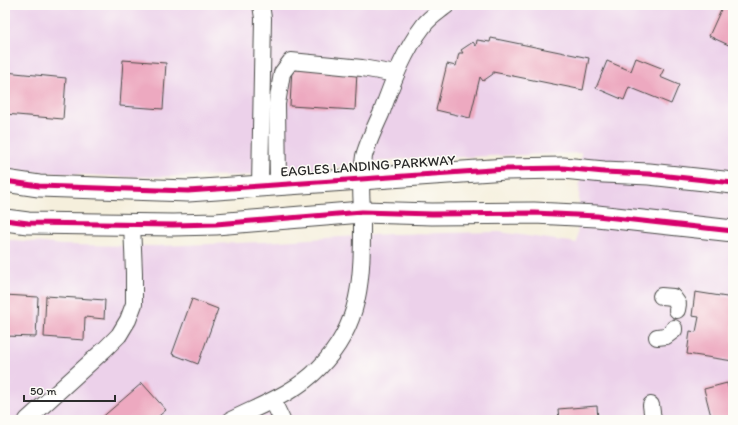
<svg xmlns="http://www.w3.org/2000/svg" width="738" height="425" viewBox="0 0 738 425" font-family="Itim,sans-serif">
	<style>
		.built { fill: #ecd1ea }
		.building { fill: #eda9c0 }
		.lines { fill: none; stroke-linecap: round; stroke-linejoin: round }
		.minor-casing { stroke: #494846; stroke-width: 18 }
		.major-casing { stroke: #494846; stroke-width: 23 }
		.minor { stroke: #fff; stroke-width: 16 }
		.major { stroke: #fff; stroke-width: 21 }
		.cycleway-casing { stroke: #fdfcf7; stroke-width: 8 }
		.cycleway { stroke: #d6006c; stroke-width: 5 }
		.labels { text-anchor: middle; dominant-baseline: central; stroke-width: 3; stroke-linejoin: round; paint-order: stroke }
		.street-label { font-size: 14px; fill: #2b2b2b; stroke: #fdfcf7 }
	</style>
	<rect width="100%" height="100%" fill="#fdfcf7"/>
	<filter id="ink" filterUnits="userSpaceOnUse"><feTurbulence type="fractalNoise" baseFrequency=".025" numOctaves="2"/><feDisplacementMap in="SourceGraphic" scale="8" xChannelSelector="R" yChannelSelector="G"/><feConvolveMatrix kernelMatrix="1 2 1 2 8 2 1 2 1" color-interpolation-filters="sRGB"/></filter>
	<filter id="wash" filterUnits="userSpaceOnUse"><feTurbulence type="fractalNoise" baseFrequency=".012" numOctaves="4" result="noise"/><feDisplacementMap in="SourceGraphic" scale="16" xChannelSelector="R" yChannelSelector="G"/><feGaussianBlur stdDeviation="0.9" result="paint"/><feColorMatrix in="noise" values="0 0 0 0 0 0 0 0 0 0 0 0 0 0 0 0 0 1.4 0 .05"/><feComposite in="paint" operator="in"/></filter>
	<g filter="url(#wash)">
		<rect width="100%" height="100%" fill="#f5efdc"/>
		<path class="built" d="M5 5H733V420H5V239L62 245 157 246 263 242 389 234 499 232 577 243 581 153 399 159 268 175 125 177 18 171 5 169Z"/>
		<g id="blocks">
			<g class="building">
				<path d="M723 5H726L733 8V47L709 36Z"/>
				<path d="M491 38 589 58 583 90 493 72V74L483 81 480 77 470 118 436 110 447 64 456 66 459 53H463L461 50 473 42 476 46 477 40 490 42Z"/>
				<path d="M636 58 664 69 660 77 679 85 671 104 629 87 624 100 596 88 607 61 631 71Z"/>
				<path d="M123 60 166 63 163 109 120 106Z"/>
				<path d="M292 67 357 72 355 110 290 106Z"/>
				<path d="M5 72 66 78 63 119 5 114Z"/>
				<path d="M695 292 733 298V361L687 354 690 331 696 332 699 317 692 316Z"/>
				<path d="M5 295 38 297 36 337 5 336Z"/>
				<path d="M46 296 105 300 104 319 85 317 84 340 44 337Z"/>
				<path d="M192 299 218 309 198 364 172 354Z"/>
				<path d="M142 383 166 410 154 420H99Z"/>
				<path d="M727 383 733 406V420H712L704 389Z"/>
				<path d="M597 406 598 420H559L558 409Z"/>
			</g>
		</g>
	</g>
	<g filter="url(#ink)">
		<use href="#blocks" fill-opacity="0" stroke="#494846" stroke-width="1"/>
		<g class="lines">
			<g class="minor-casing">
				<g id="minor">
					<path d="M278 184 277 104 282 73 291 61 362 68 396 74"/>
					<path d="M260 186 263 18 261 5"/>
					<path d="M661 296 673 297 678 304 677 310"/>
					<path d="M657 337 666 336 674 330V328"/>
					<path d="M273 401 282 420"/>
					<path d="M651 405 653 420"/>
					<path d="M27 420 105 349 119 335 128 320 134 304V273L132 224"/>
					<path d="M231 420C261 405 295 393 319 368 364 323 362 272 362 213 362 201 360 189 362 177 362 170 363 163 364 156 368 142 375 127 381 114 392 83 404 51 424 25 430 17 440 11 447 5"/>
				</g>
			</g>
			<g class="major-casing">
				<g id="major">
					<path d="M5 181 39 186 188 191 506 169 563 168 604 172 649 174 733 183"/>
					<path d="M5 220 28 223 173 225 216 224 362 212 432 214 534 213 597 216 733 231"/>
				</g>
			</g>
			<use href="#minor" class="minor"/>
			<use href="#major" class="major"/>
			<g class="cycleway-casing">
				<g id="cycleway">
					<path d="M5 181 39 186 188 191 506 169 563 168 604 172 649 174 733 183"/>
					<path d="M5 220 28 223 173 225 216 224 362 212 432 214 534 213 597 216 733 231"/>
				</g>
			</g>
			<use href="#cycleway" class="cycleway"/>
		</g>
	</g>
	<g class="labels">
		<g class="street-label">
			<text transform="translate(368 166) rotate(-4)">EAGLES LANDING PARKWAY</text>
		</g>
	</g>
	<rect width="738" height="425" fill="none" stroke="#fdfcf7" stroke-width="20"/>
	<path d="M24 395v6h91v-6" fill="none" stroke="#2b2b2b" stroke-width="2"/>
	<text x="30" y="395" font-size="12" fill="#2b2b2b" stroke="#fdfcf7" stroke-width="3" paint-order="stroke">50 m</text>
</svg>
